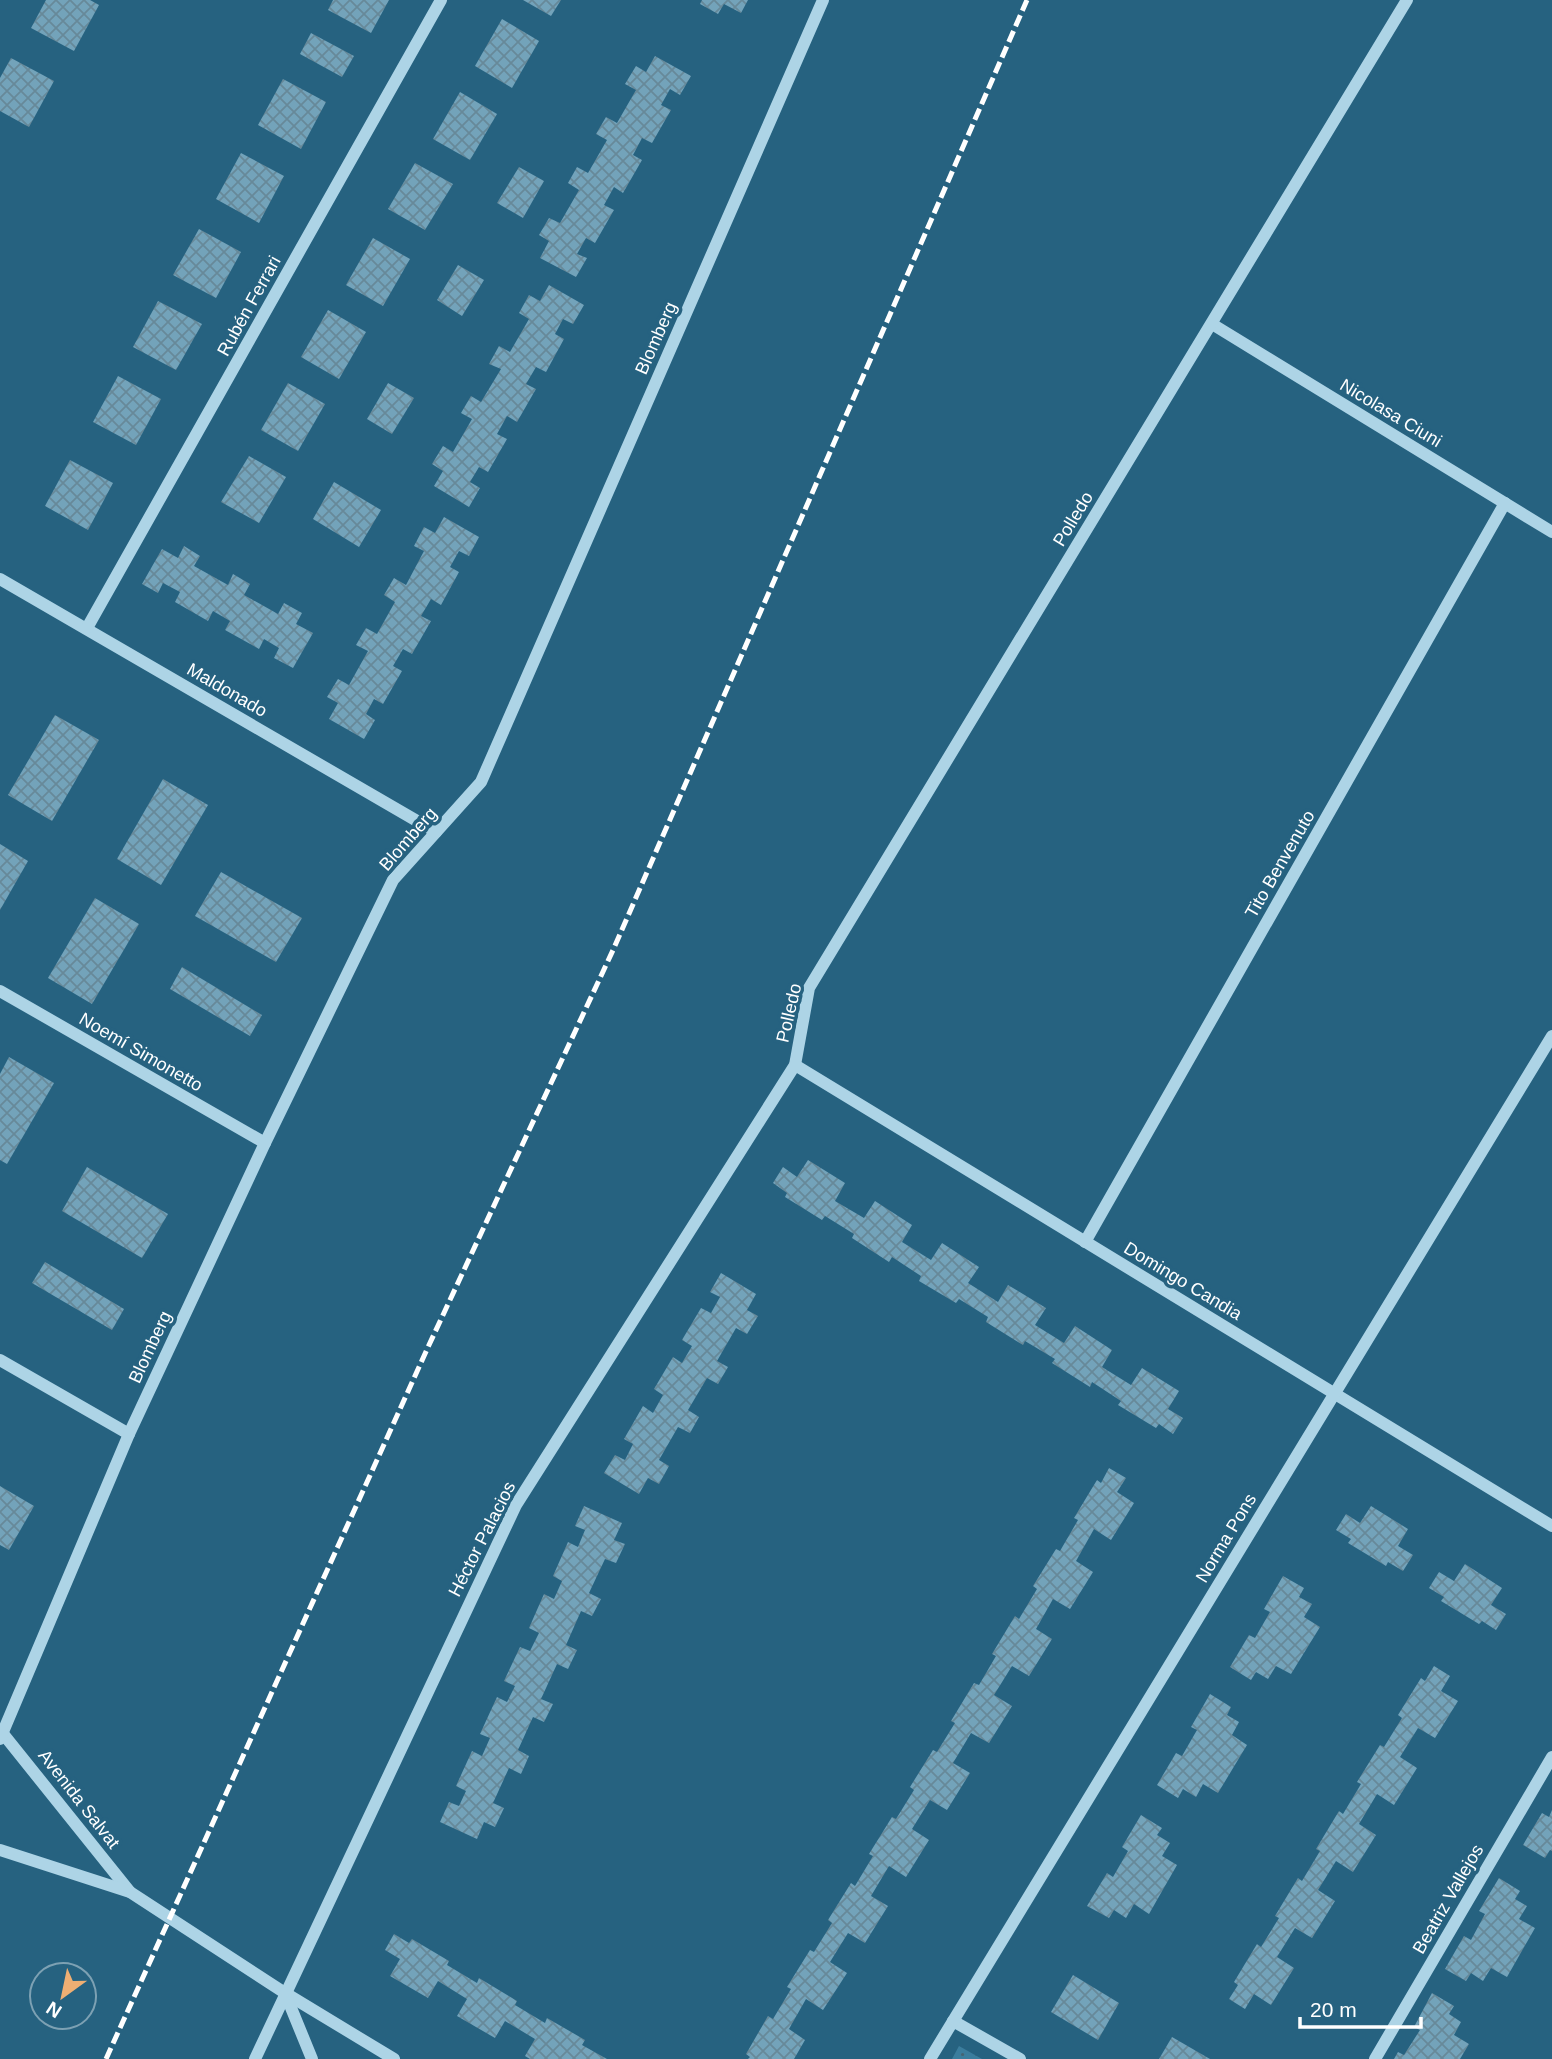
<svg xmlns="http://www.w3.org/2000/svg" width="1552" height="2059" viewBox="0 0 1552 2059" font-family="Helvetica,sans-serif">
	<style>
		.park { fill: url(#park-dots) }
		.building { fill: url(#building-cross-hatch) }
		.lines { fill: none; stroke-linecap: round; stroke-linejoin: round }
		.minor { stroke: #add4e6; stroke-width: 12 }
		.rail { stroke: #fff; stroke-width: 5; stroke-dasharray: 12 5; stroke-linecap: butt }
		.labels { text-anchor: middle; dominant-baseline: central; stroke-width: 7; stroke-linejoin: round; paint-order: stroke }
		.street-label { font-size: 18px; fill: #fff; stroke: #266280 }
	</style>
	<defs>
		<pattern id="park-dots" width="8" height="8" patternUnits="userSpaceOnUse" patternTransform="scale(1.75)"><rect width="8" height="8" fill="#3b7d9d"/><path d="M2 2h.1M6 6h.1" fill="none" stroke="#446474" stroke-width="1.8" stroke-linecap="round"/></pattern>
		<pattern id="building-cross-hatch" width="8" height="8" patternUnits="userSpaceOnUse" patternTransform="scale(1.75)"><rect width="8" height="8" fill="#73a3ba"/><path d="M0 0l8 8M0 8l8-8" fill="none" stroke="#678999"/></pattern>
	</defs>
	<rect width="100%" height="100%" fill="#266280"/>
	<path class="park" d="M959 2046 982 2059H952Z"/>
	<g class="building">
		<path d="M46 0H90L99 5 74 51 31 28Z"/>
		<path d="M333 0H389L371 33 328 10Z"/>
		<path d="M523 0H561L551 16Z"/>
		<path d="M702 0H748L741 13 724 4 718 14 700 4Z"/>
		<path d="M502 19 539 41 512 88 475 66Z"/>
		<path d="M311 33 354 56 342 77 300 54Z"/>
		<path d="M655 56 691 76 680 95 670 89 661 105 671 110 652 143 642 138 633 155 642 160 623 193 614 187 604 205 614 210 595 243 586 238 577 254 587 258 576 277 540 258 549 241 539 235 549 218 560 223 579 190 568 183 577 167 588 173 607 140 596 134 606 117 617 123 636 90 625 84 636 66 646 72Z"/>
		<path d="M11 58 54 81 29 127 0 111V78Z"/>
		<path d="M283 79 326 102 301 149 258 125Z"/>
		<path d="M460 92 497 114 470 160 433 139Z"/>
		<path d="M241 153 284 176 259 223 216 199Z"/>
		<path d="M415 163 453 184 425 230 388 209Z"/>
		<path d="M519 167 544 181 523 218 497 203Z"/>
		<path d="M199 229 241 252 216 298 173 275Z"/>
		<path d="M373 238 410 259 383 306 346 285Z"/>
		<path d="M458 265 484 280 462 316 437 300Z"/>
		<path d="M549 285 584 305 573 324 563 319 555 334 564 339 546 372 536 367 526 384 536 389 517 422 507 416 497 434 507 439 488 472 479 467 470 482 480 488 469 507 434 486 443 471 432 464 443 446 453 452 472 419 461 413 471 396 481 402 501 369 489 364 499 346 510 352 529 319 519 313 529 295 540 301Z"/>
		<path d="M158 301 202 324 176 370 133 347Z"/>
		<path d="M328 310 366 332 339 379 301 357Z"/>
		<path d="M118 376 161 399 136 445 93 422Z"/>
		<path d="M288 383 325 404 298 451 261 430Z"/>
		<path d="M388 383 414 398 392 434 367 419Z"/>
		<path d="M249 456 286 477 259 523 221 502Z"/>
		<path d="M70 460 113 483 88 530 45 506Z"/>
		<path d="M334 482 381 510 359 547 313 519Z"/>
		<path d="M444 517 479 537 469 556 459 551 450 567 459 572 441 605 431 599 421 616 431 621 412 654 403 649 393 666 402 671 383 704 374 699 366 714 375 720 364 739 329 719 338 703 327 697 338 679 349 685 368 651 356 645 366 628 377 634 395 602 384 595 394 578 406 585 424 551 414 546 424 527 435 533Z"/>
		<path d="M184 546 200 556 194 566 228 585 233 574 250 584 244 595 278 614 284 603 302 613 296 624 313 633 293 668 274 658 279 648 264 639 259 649 225 630 230 621 213 611 208 621 175 602 180 592 163 583 158 593 142 584 162 549 178 558Z"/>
		<path d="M55 715 99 740 52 821 8 795Z"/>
		<path d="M163 779 208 805 161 885 117 859Z"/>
		<path d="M0 844 28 861 0 910Z"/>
		<path d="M221 872 302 918 276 962 195 916Z"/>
		<path d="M95 898 139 924 92 1004 48 978Z"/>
		<path d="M182 967 262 1015 250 1036 170 989Z"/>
		<path d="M9 1057 54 1083 7 1164 0 1160V1074Z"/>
		<path d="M808 1160 845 1183 835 1201 864 1218 875 1201 912 1225 902 1242 931 1260 942 1243 979 1267 968 1283 998 1302 1008 1285 1046 1308 1035 1325 1064 1343 1075 1326 1112 1350 1102 1367 1131 1385 1142 1368 1179 1391 1168 1409 1183 1418 1173 1434 1159 1424 1156 1428 1118 1405 1121 1401 1092 1382 1090 1387 1052 1363 1055 1359 1025 1341 1023 1345 986 1322 988 1317 959 1299 956 1303 919 1281 921 1276 892 1257 889 1262 852 1238 854 1234 825 1216 822 1220 785 1197 787 1193 773 1183 783 1167 797 1177Z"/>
		<path d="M87 1167 168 1214 142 1258 62 1211Z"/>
		<path d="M45 1262 124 1309 112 1330 32 1283Z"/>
		<path d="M721 1273 756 1294 747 1310 758 1316 747 1334 736 1328 717 1361 728 1367 718 1384 707 1378 688 1410 699 1417 690 1433 678 1427 659 1460 669 1466 659 1484 648 1478 639 1494 604 1473 615 1455 625 1460 633 1444 624 1439 643 1406 653 1413 663 1395 654 1389 673 1357 682 1363 692 1346 682 1340 701 1308 711 1313 720 1297 710 1292Z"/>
		<path d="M1109 1468 1126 1478 1117 1492 1134 1503 1111 1540 1094 1529 1076 1561 1093 1572 1070 1609 1053 1599 1036 1629 1052 1639 1029 1676 1012 1666 994 1695 1012 1706 989 1743 971 1733 953 1763 970 1773 947 1810 930 1800 912 1829 929 1840 906 1877 889 1866 871 1896 888 1906 865 1943 848 1933 830 1962 847 1973 823 2010 806 1999 789 2029 805 2040 794 2059H748L750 2057 746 2054 768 2016 773 2019 791 1989 787 1987 810 1950 814 1952 832 1923 828 1920 851 1883 855 1886 873 1856 869 1854 892 1817 896 1819 914 1790 910 1787 933 1750 937 1752 955 1723 951 1721 974 1683 979 1685 996 1656 992 1654 1015 1616 1019 1619 1037 1589 1033 1586 1056 1549 1060 1551 1078 1520 1074 1518 1097 1480 1101 1483Z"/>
		<path d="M0 1486 34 1506 9 1550 0 1545Z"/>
		<path d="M584 1506 622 1523 614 1540 625 1544 616 1563 605 1559 589 1593 601 1599 592 1616 581 1611 566 1645 577 1650 568 1669 557 1664 541 1699 553 1704 544 1722 533 1717 518 1750 529 1756 521 1774 509 1768 493 1803 504 1808 495 1827 484 1822 477 1839 440 1822 449 1802 459 1806 466 1791 456 1786 472 1751 482 1756 490 1738 480 1734 497 1697 507 1702 515 1686 504 1681 520 1647 530 1651 539 1633 529 1628 544 1594 554 1599 562 1581 553 1576 568 1542 578 1547 585 1530 575 1526Z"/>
		<path d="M1371 1506 1408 1529 1398 1546 1413 1555 1403 1571 1388 1562 1386 1566 1348 1543 1351 1539 1336 1530 1346 1514 1360 1523Z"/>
		<path d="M1465 1564 1502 1588 1491 1605 1506 1614 1496 1630 1482 1621 1479 1624 1441 1601 1444 1597 1429 1588 1439 1572 1454 1581Z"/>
		<path d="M1283 1576 1304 1588 1299 1597 1312 1604 1304 1617 1320 1627 1291 1674 1276 1666 1268 1679 1256 1672 1251 1680 1230 1667 1249 1635 1255 1638 1270 1612 1264 1609Z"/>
		<path d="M1434 1666 1450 1676 1441 1691 1458 1701 1435 1738 1418 1728 1400 1757 1417 1768 1394 1805 1377 1794 1359 1824 1376 1835 1353 1872 1336 1861 1318 1890 1335 1901 1312 1938 1295 1928 1277 1957 1294 1968 1271 2005 1254 1994 1245 2009 1229 1999 1238 1985 1234 1982 1257 1944 1261 1947 1279 1918 1275 1916 1298 1878 1302 1881 1320 1851 1316 1849 1339 1811 1343 1814 1361 1784 1357 1782 1380 1745 1384 1747 1402 1718 1398 1715 1421 1678 1425 1681Z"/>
		<path d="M1210 1694 1231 1707 1227 1715 1239 1722 1232 1735 1247 1745 1218 1793 1203 1784 1196 1797 1183 1789 1178 1798 1157 1785 1176 1753 1182 1756 1197 1730 1191 1727Z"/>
		<path d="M1552 1810V1851L1550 1850 1545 1858 1523 1845 1542 1813 1549 1817Z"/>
		<path d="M1141 1815 1162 1828 1157 1835 1170 1843 1162 1856 1177 1865 1149 1914 1134 1904 1126 1918 1114 1910 1109 1918 1087 1906 1107 1873 1113 1877 1128 1851 1122 1847Z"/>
		<path d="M1499 1878 1520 1891 1515 1899 1527 1906 1519 1919 1535 1928 1507 1977 1491 1968 1483 1981 1471 1973 1466 1981 1445 1969 1464 1936 1471 1940 1485 1914 1479 1911Z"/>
		<path d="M394 1934 409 1943 412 1939 449 1961 447 1965 477 1983 479 1978 517 2001 515 2005 545 2023 547 2018 585 2040 582 2045 607 2059H530L525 2056 535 2039 505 2021 495 2038 457 2016 467 1999 438 1981 428 1998 390 1976 400 1959 385 1950Z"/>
		<path d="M1073 1975 1119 2003 1098 2040 1051 2012Z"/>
		<path d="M1432 1993 1454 2006 1449 2014 1461 2022 1454 2035 1469 2044 1460 2059H1394L1398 2052 1404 2055 1420 2030 1414 2027Z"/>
		<path d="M1172 2037 1210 2059H1159Z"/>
	</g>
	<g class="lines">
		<g class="minor">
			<path d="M1212 324 1552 532"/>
			<path d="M0 579 436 832"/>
			<path d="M87 628 441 0"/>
			<path d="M0 991 265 1143"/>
			<path d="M795 1065 1552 1526"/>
			<path d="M1085 1242 1505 503"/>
			<path d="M0 1360 129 1434"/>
			<path d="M0 1730 130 1892"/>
			<path d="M0 1739 129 1434 265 1143 393 880 481 782 823 0"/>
			<path d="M0 1850 130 1892 285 1993 394 2059"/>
			<path d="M285 1993 312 2059"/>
			<path d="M953 2021 1020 2059"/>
			<path d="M255 2059 516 1505 795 1065 809 988 1407 0"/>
			<path d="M930 2059 1552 1036"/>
			<path d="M1375 2059 1552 1757"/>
		</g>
		<path class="rail" d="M106 2059 429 1345 614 948 1027 0"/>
	</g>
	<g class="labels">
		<g class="street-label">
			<text transform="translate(249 306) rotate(-61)">Rubén Ferrari</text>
			<text transform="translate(656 338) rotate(-66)">Blomberg</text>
			<text transform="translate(1391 413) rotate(31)">Nicolasa Ciuni</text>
			<text transform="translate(1073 519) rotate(-59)">Polledo</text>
			<text transform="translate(227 690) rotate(30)">Maldonado</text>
			<text transform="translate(408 839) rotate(-49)">Blomberg</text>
			<text transform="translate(1280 864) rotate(-60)">Tito Benvenuto</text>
			<text transform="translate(789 1013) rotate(-77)">Polledo</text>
			<text transform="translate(141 1052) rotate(30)">Noemí Simonetto</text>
			<text transform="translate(1183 1281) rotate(31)">Domingo Candia</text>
			<text transform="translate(150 1347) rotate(-65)">Blomberg</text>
			<text transform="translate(1226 1538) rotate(-59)">Norma Pons</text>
			<text transform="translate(482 1539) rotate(-63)">Héctor Palacios</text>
			<text transform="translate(79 1799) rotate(52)">Avenida Salvat</text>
			<text transform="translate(1448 1899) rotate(-60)">Beatriz Vallejos</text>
		</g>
	</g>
	<g transform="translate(63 1996) rotate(213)"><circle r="33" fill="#266280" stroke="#7da1b3" stroke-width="2"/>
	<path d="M0-5L12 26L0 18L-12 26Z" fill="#efaf73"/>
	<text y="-10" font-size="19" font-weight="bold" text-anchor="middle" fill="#ffffff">N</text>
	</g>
	<path d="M1300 2017v10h121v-10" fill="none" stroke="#ffffff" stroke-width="3.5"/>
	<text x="1310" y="2017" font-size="21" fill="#ffffff" stroke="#266280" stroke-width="5" paint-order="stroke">20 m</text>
</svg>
